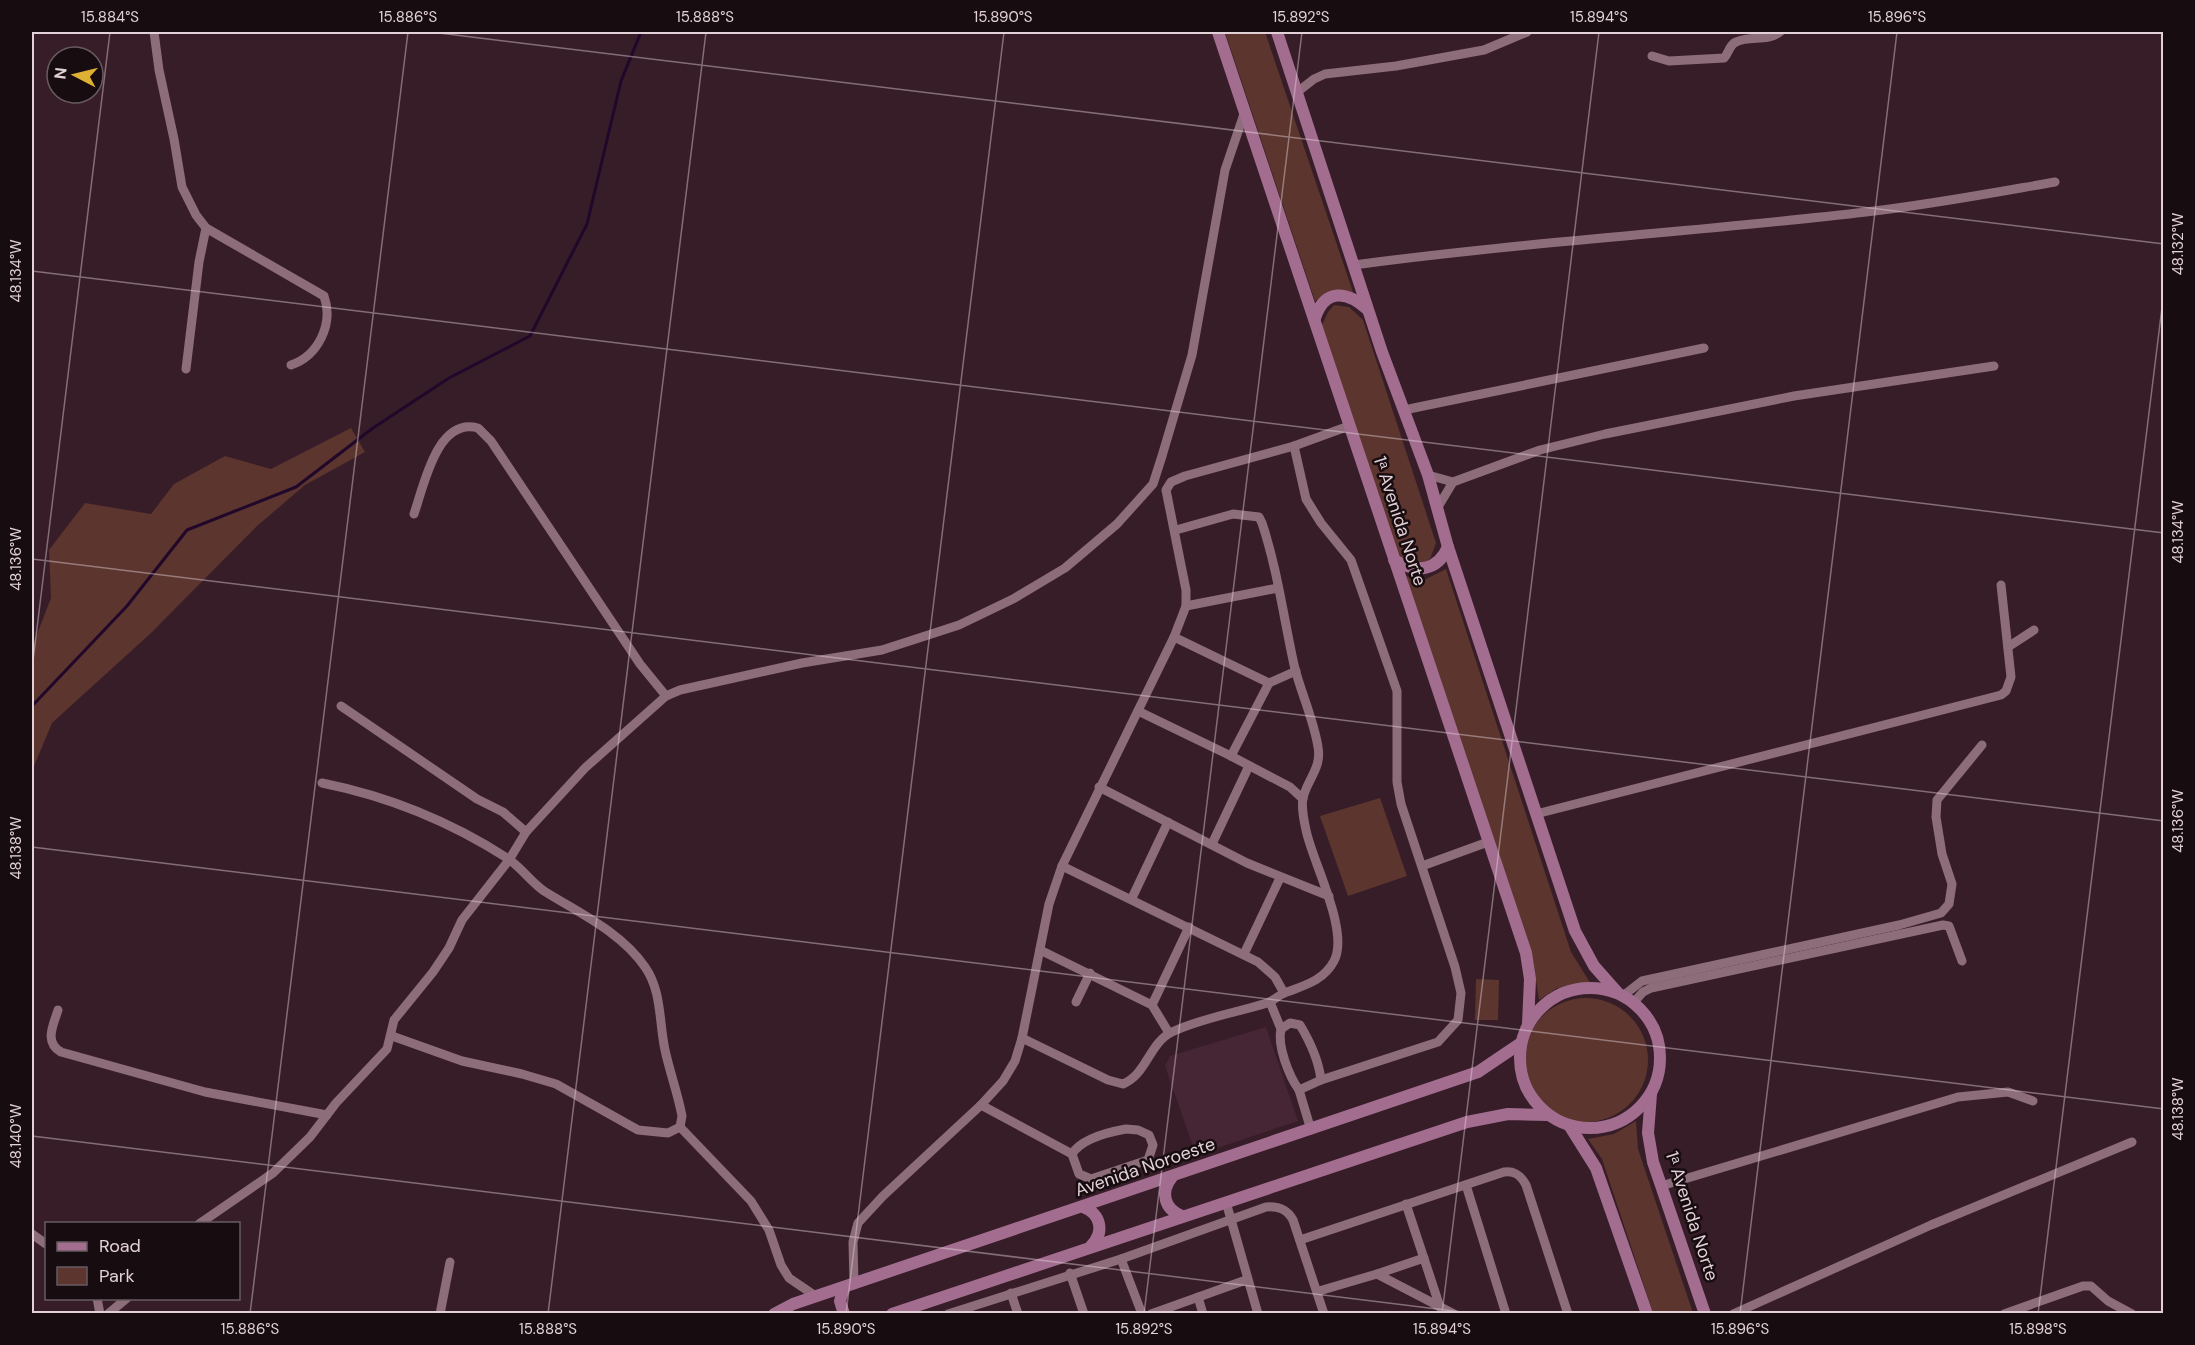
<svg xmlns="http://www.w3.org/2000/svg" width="2195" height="1345" viewBox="0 0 2195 1345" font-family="'DM Sans',sans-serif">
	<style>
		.built { fill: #462634 }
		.green { fill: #5b352e }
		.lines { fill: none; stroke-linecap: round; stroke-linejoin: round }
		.stream { stroke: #21082b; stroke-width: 3 }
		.street { stroke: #8c6d79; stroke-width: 9 }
		.secondary { stroke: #a36d90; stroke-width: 12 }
		.ticks { fill: none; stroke: #e2d1d7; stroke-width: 1.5; stroke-opacity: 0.45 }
		.labels { text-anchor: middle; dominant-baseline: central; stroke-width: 5; stroke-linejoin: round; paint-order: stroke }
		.street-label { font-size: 18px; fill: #e2d1d7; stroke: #170c10 }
		.neatline { fill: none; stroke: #e2d1d7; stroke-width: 2 }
		.ticks-label { font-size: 15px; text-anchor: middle; fill: #e2d1d7 }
	</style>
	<rect width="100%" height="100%" fill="#371d28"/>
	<path class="built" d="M1266 1027 1298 1121 1196 1155 1165 1066 1170 1056Z"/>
	<g class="green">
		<path d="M1225 32H1265L1355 298 1329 294 1315 301Z"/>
		<path d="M1334 305 1349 307 1363 320 1436 543 1430 559C1416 567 1410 565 1398 555L1321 327 1328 312Z"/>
		<path d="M351 428 365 452 305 485 257 526 151 633 52 723 32 771V647L51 598 49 550 85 503 151 514 174 484 225 456 271 469Z"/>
		<path d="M1446 569 1571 952 1591 984 1557 988 1539 1000 1533 960 1406 576 1424 580Z"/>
		<path d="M1380 798 1407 876 1348 896 1320 816Z"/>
		<path d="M1476 979 1499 980 1498 1020H1475Z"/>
		<circle cx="1586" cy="1060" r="62"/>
		<path d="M1636 1121 1638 1149 1693 1313H1653L1602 1159 1588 1139 1614 1134Z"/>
	</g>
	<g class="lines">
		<path class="stream" d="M32 706 127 606 187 530 296 487 373 428 449 378 530 336 587 224 621 81 641 32"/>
		<g class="street">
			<path d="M154 32 159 70 174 139 182 187 196 215 206 228 199 262 186 369"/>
			<path d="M1652 56 1669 61 1724 58C1729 53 1729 45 1736 42 1750 35 1767 42 1780 32"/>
			<path d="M1296 93 1314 79 1325 74 1396 66 1484 50 1527 32"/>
			<path d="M206 228 324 296C334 324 318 356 291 365"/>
			<path d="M1354 265C1524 242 1696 232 1866 212 1929 205 1992 193 2055 182"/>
			<path d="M1404 410 1704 348"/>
			<path d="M1294 446 1306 499 1321 523 1351 560 1397 691V782L1401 804 1455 967 1461 993 1458 1020 1438 1042 1321 1080"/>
			<path d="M1428 475 1453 482 1540 450 1605 434 1794 396 1994 366"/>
			<path d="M1438 507 1453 482"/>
			<path d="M414 514C424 485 437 417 478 428L491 441 640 664 666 696"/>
			<path d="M1186 606 1278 588"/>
			<path d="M1174 637 1269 683 1296 671"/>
			<path d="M2008 647 2034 630"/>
			<path d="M341 706 477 799 503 812 526 832"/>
			<path d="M1138 711 1231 756 1290 787 1303 799"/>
			<path d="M1231 756 1269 683"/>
			<path d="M322 783C387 796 451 822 507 858 521 867 530 881 544 891 579 913 621 932 645 967 662 991 659 1023 665 1050 670 1073 678 1094 682 1116L680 1127 668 1133 638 1130 556 1084 522 1074 462 1061 392 1036"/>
			<path d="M1099 787 1247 863 1329 896"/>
			<path d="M1536 814 2001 695 2006 691 2011 677 2001 585"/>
			<path d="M1212 844 1248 768"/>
			<path d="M1062 866 1258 962 1275 977 1284 993"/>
			<path d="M1422 866 1488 842"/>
			<path d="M1132 898 1168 822"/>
			<path d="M1040 950 1152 1005 1169 1033"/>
			<path d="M1244 954 1280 878"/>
			<path d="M1624 995 1642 981 1899 925 1941 913 1949 904 1952 884 1942 854 1936 817 1937 800 1982 745"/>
			<path d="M1076 1002 1090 973"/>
			<path d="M1270 1002 1281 1029"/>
			<path d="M1634 1002 1643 992 1651 988 1943 925 1949 926 1962 961"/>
			<path d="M1152 1005 1189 927"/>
			<path d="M58 1010C53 1026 44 1042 61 1052L205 1092 327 1115"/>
			<path d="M1290 1023 1300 1025C1309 1040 1319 1062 1321 1080L1299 1090C1289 1076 1277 1046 1281 1029Z"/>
			<path d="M1022 1038 1108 1080 1123 1084C1147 1074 1149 1043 1172 1032 1202 1018 1235 1013 1267 1003 1274 1001 1279 994 1287 992 1306 985 1324 980 1334 961 1350 931 1312 861 1306 830 1304 821 1301 807 1303 798 1307 780 1322 768 1318 747 1314 721 1302 695 1295 669 1284 621 1278 571 1262 523L1259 517 1233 514 1176 530"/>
			<path d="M1299 1090 1311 1130"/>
			<path d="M981 1105 1072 1154"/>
			<path d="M680 1127 751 1201 769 1230 781 1265 789 1278 817 1297"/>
			<path d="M1126 1129 1138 1130 1149 1135 1153 1145 1148 1160 1091 1179 1079 1174 1072 1154C1082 1138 1109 1132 1126 1129Z"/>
			<path d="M1466 1185 1506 1314"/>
			<path d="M1661 1186 1958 1097 2008 1092 2033 1101"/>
			<path d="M1226 1202 1258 1314"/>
			<path d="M1406 1204 1440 1307"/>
			<path d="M199 1224 273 1173 310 1137 336 1103 387 1049 394 1020 433 972 449 948 462 920 509 860 526 832 585 768 666 696 680 690 802 663 882 650 959 625 1013 599 1065 568 1117 524 1153 484 1162 456 1192 355 1225 170 1244 114"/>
			<path d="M32 1234 46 1244"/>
			<path d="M1300 1240 1504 1172C1515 1170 1521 1176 1526 1185L1568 1314"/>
			<path d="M1121 1259 1142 1314"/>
			<path d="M1070 1273 1084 1314"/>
			<path d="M1377 1274 1424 1258"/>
			<path d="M854 1285 853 1242 858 1223 883 1196 981 1105 1003 1081 1015 1061 1022 1038 1049 904 1062 866 1174 637 1186 606V590L1166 490 1171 482 1185 476 1294 446 1349 426"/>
			<path d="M1319 1291 1377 1274 1454 1314"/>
			<path d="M1011 1293 1018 1314"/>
			<path d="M1198 1297 1203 1314"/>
			<path d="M97 1298 100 1314"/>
			<path d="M108 1314 127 1298"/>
			<path d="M440 1314 450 1262"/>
			<path d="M948 1314 1121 1259 1266 1207C1278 1206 1287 1209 1293 1220L1324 1314"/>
			<path d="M1151 1314 1246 1280"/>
			<path d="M1733 1314 1931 1225 2132 1142"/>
			<path d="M2004 1314 2083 1286H2091L2108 1301 2132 1314"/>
		</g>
		<g class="secondary">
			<path d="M1218 32 1526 953 1530 979 1528 1024"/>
			<path d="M1277 32 1382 352 1428 475 1448 547 1575 931 1594 966 1617 992"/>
			<path d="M1315 318C1325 288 1347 291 1367 309"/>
			<path d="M1394 560C1416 573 1437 572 1448 547"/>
			<circle cx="1590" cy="1058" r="70"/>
			<path d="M1651 1094 1648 1133 1653 1162 1705 1314"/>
			<path d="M1569 1125 1596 1168 1647 1314"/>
			<path d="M1172 1177C1160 1192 1164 1209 1182 1216"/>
			<path d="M1083 1207C1101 1214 1105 1232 1091 1246"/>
			<path d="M774 1314 793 1304 1478 1072 1521 1043"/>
			<path d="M844 1314 840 1301 844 1288"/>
			<path d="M892 1314 1467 1122 1508 1114 1548 1115"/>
		</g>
	</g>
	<path class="ticks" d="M431 32 2164 244M32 271 2164 533M32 559 2164 821M32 669 110 32M32 847 2164 1109M32 1136 1478 1314M250 1314 408 32M548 1314 706 32M846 1314 1004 32M1144 1314 1302 32M1442 1314 1599 32M1740 1314 1897 32M2038 1314 2164 291"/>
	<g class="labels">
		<g class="street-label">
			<text transform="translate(1400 521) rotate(72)">1ᵃ Avenida Norte</text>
			<text transform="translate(1145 1167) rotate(-19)">Avenida Noroeste</text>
			<text transform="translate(1692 1216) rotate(72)">1ᵃ Avenida Norte</text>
		</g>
	</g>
	<rect width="2195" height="1345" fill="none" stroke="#170c10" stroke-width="66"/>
	<rect x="45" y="1222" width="195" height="78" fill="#170c10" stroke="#685b60" stroke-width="1.5"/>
	<rect x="57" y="1242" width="30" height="9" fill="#a36d90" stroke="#685b60" stroke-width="1.5"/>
	<text x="99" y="1252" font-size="18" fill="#e2d1d7">Road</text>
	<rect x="57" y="1267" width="30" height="18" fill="#5b352e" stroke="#685b60" stroke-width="1.5"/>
	<text x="99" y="1282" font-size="18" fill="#e2d1d7">Park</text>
	<g transform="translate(75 75) rotate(277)"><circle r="28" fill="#170c10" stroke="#685b60" stroke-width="1.5"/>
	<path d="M0-4.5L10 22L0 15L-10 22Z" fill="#deb133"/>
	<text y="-9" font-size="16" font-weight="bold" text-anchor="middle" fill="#e2d1d7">N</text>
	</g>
	<rect x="33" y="33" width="2129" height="1279" class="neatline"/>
	<g class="ticks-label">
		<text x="110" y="22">15.884°S</text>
		<text x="408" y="22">15.886°S</text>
		<text x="705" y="22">15.888°S</text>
		<text x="1003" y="22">15.890°S</text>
		<text x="1301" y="22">15.892°S</text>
		<text x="1599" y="22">15.894°S</text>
		<text x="1897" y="22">15.896°S</text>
		<text transform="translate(2178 244) rotate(-90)" y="5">48.132°W</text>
		<text transform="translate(16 271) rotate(-90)" y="5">48.134°W</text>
		<text transform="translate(2178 532) rotate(-90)" y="5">48.134°W</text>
		<text transform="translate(16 559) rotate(-90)" y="5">48.136°W</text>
		<text transform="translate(2178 821) rotate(-90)" y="5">48.136°W</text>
		<text transform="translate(16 848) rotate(-90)" y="5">48.138°W</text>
		<text transform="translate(2178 1109) rotate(-90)" y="5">48.138°W</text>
		<text transform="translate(16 1136) rotate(-90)" y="5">48.140°W</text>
		<text x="250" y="1334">15.886°S</text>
		<text x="548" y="1334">15.888°S</text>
		<text x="846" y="1334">15.890°S</text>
		<text x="1144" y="1334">15.892°S</text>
		<text x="1442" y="1334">15.894°S</text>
		<text x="1740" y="1334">15.896°S</text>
		<text x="2038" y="1334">15.898°S</text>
	</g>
</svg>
